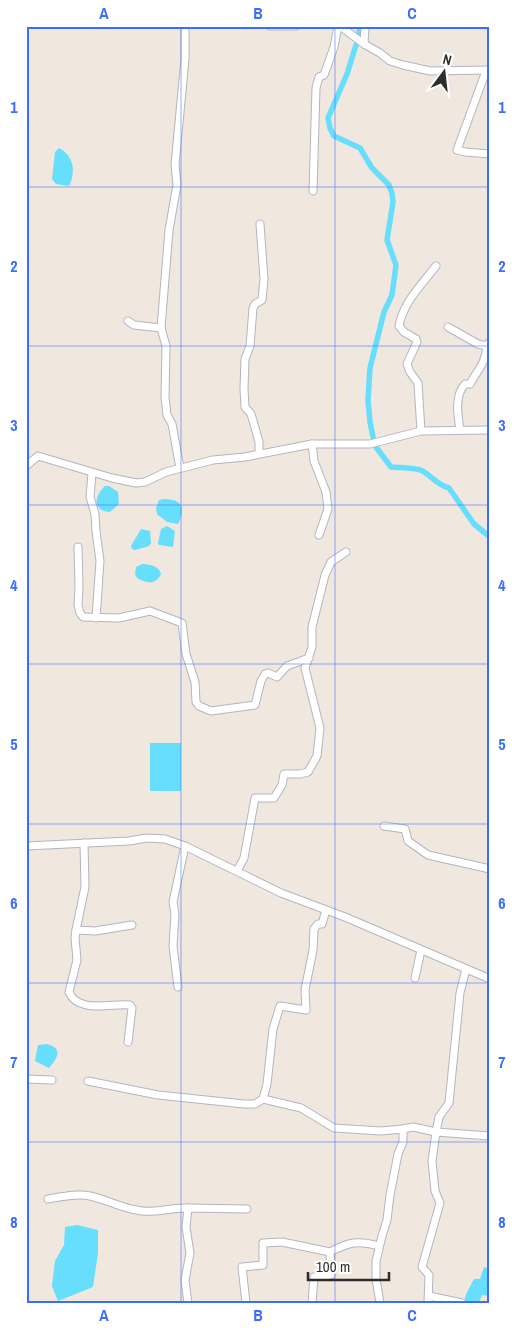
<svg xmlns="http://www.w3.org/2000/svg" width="516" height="1329" viewBox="0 0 516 1329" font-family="'Archivo Narrow',sans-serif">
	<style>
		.water { fill: #67defc }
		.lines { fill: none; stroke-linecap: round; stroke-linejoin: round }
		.canal { stroke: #67defc; stroke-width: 5.5 }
		.minor-casing { stroke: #b2b6c2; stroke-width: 9 }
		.minor { stroke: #fff; stroke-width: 7 }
		.grid { fill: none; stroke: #3c6dff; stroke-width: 1; stroke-opacity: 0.55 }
		.neatline { fill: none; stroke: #3c6dff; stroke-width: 2 }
		.grid-label { font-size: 16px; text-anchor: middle; font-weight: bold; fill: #3c6dff }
	</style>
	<rect width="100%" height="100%" fill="#f0e7de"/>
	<g class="water">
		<path d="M59 148C74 156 76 172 69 186L56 184 52 179 55 152Z"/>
		<path d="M105 486H109L118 492 119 504 110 512C92 511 94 496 105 486Z"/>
		<path d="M163 499C183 499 186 508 178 524L167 522 157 514 156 508 159 500Z"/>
		<path d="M167 526 175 531 173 547 159 545 158 543 161 529Z"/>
		<path d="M141 529 150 531 151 543 149 546 135 550 132 549 131 546Z"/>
		<path d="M142 564C151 565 158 565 161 574 156 585 147 584 137 578L135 574 136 567Z"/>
		<rect x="150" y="743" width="31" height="48"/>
		<path d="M47 1044C64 1049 57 1058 49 1068L35 1061 38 1045Z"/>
		<path d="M77 1225 98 1230V1253L93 1287 58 1301 52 1286 55 1261 64 1245 65 1227Z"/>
		<path d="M484 1267 490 1269 489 1296 482 1295 479 1303 464 1301 467 1292 474 1279H480Z"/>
	</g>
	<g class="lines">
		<g class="canal">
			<path d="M359 33 360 26"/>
			<path d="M356 45 347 74 328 118 330 128 334 136 360 148 372 168 389 185 392 193 393 202 387 240 396 265 392 295 384 312 370 368 368 400 370 422 373 437"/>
			<path d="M376 447 391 467C401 468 413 467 423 471 432 477 438 485 449 488L474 524 490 537"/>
		</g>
		<g class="minor-casing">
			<g id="minor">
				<path d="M270 26H296"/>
				<path d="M340 26 364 44 380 53 390 61 403 65 430 71 490 70"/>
				<path d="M364 44 365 26"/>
				<path d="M486 71 457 150 465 152 490 154"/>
				<path d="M313 191 316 88 319 77 324 75 334 47 338 26"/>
				<path d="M128 321 134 325 161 328 166 346 165 397 167 415 172 424 180 468"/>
				<path d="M448 327 478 344 487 346 490 341"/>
				<path d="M161 328 169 230 177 185 175 165 185 59V26"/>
				<path d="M460 430C458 416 454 396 465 384H470C478 369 485 365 487 346"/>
				<path d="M421 431 418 383 410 372 407 364 417 342 416 339 404 332 399 326C403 303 422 284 436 266"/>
				<path d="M312 444 314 461 326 492 328 509 319 535"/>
				<path d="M259 453V442L256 431 251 414 245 407 244 389 245 359 250 346 253 308 255 304 262 300 264 279 260 224"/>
				<path d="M26 466 38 456 112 478 136 483 145 482 166 472 213 460 245 457 312 444H370L421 431 490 430"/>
				<path d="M92 473 90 497 95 514 96 531 100 561 96 618"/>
				<path d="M78 547 79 587 78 605 80 613 83 617 119 618 150 611 182 623 186 654 195 682 196 702 199 706 211 711 255 705 261 681 265 674 268 673 277 677 287 666 309 658"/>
				<path d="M384 826 405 829 408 841 428 855 490 869"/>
				<path d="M26 846 129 841 147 838 165 839 185 846 281 893 345 917 490 979"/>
				<path d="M237 871 244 858 255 798H274L282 785 284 774H300L308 772 317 756 320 728 305 668 312 647V627L325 575 331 562 346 552"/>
				<path d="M326 910 322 924H318L314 929 313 950 305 990 306 1010 280 1006 273 1029 267 1084 263 1099 301 1108 334 1128 381 1131 403 1129V1142L398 1154 390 1195 387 1220 382 1236 376 1261V1279L380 1303"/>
				<path d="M76 930 85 887 84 843"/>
				<path d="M415 978 421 950"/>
				<path d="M178 987 173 946 175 914 173 902 185 846"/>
				<path d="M128 1042 132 1008 130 1005C112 1003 78 1014 69 992L77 960 75 938 76 930 95 931 132 925"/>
				<path d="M26 1079 52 1080"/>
				<path d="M88 1081 158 1095 244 1104H255L263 1099"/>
				<path d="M403 1129 413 1127 436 1132 439 1117 449 1103 460 993 466 969"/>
				<path d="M48 1199C61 1197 76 1193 90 1196 108 1200 123 1209 142 1211 157 1213 172 1207 188 1208"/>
				<path d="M429 1296 462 1303"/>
				<path d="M188 1303 185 1280 190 1253 186 1227 188 1208 247 1209"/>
				<path d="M246 1303 242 1267 263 1265V1243L282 1242 330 1252"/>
				<path d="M312 1303 314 1277 331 1275 330 1252C349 1242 358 1240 379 1246"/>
				<path d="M428 1303 429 1275 422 1267 440 1203 435 1191 432 1161 436 1132 490 1136"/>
			</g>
		</g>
		<use href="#minor" class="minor"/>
	</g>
	<path class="grid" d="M181 26V1303M335 26V1303M26 187H490M26 346H490M26 505H490M26 664H490M26 824H490M26 983H490M26 1142H490"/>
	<rect width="516" height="1329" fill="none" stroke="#ffffff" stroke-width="55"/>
	<g transform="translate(444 72) rotate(15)" stroke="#ffffff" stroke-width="4" paint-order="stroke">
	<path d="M0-4L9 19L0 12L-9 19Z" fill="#2d2d2d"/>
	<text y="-8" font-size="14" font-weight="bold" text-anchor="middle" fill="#2d2d2d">N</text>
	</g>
	<path d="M308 1272v8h81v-8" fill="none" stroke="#2d2d2d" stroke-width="2.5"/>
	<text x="316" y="1272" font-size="15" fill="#2d2d2d" stroke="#ffffff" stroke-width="4" paint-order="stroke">100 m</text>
	<rect x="28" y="28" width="460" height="1274" class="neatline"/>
	<g class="grid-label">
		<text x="104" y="19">A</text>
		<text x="258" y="19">B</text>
		<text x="412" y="19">C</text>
		<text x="14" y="113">1</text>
		<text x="502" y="113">1</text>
		<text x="14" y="272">2</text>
		<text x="502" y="272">2</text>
		<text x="14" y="431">3</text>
		<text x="502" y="431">3</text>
		<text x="14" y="591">4</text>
		<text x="502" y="591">4</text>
		<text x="14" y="750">5</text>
		<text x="502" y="750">5</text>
		<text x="14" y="909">6</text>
		<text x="502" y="909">6</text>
		<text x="14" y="1068">7</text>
		<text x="502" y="1068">7</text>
		<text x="14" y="1228">8</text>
		<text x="502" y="1228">8</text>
		<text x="104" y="1321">A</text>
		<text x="258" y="1321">B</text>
		<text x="412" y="1321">C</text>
	</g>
</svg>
